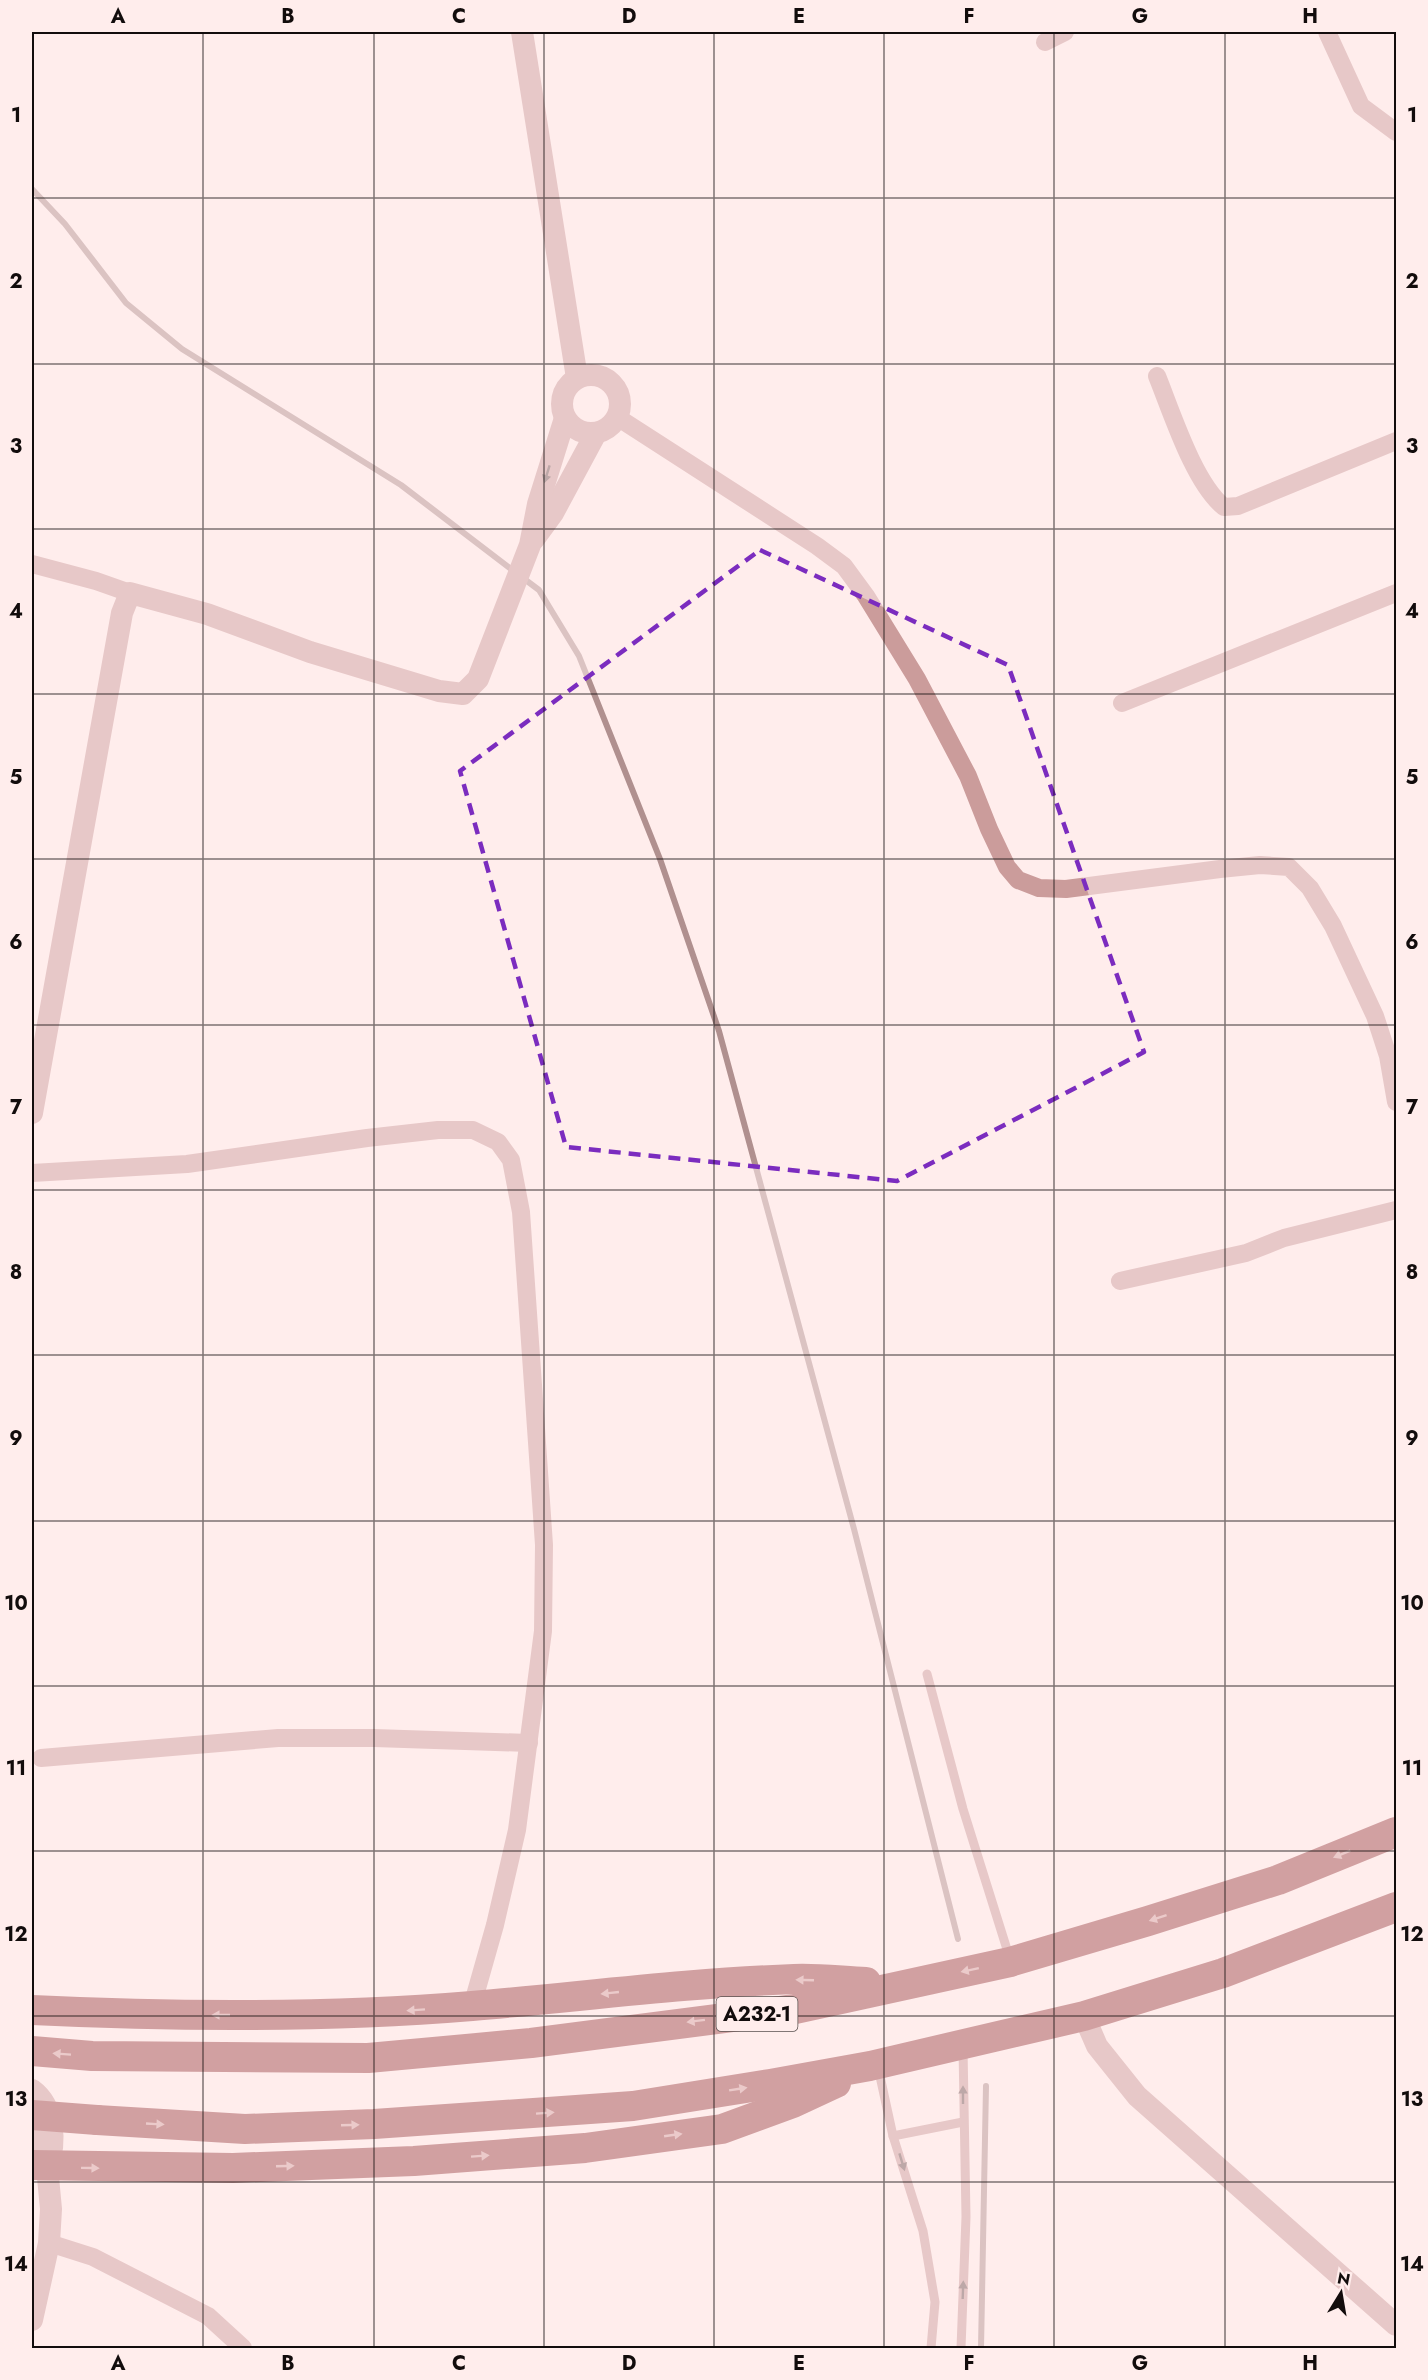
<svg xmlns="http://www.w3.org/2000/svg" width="1428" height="2380" viewBox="0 0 1428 2380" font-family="Jost,sans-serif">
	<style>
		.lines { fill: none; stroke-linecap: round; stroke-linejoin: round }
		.stream { stroke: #b0908f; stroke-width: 6 }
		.service { stroke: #cb9c9b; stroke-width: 9 }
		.minor { stroke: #cb9c9b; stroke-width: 18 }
		.tertiary { stroke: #cb9c9b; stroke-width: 22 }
		.trunk { stroke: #9a4446; stroke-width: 30 }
		.trunk-bridge { stroke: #9a4446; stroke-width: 30 }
		.oneway { fill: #6e5454 }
		.oneway2 { fill: #d2a1a1 }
		.marked { fill: none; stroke: #7b2cbf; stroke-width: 4.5; stroke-dasharray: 12 8; stroke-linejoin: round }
		.grid { fill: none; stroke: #120c0c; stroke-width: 1.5; stroke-opacity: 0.55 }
		.labels { text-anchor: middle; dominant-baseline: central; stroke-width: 6; stroke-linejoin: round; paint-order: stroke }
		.shield { fill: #ffedec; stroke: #59504f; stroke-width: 1.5 }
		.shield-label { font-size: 20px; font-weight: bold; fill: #120c0c }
		.neatline { fill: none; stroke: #120c0c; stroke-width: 2 }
		.grid-label { font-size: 20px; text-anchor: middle; font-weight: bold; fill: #120c0c }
	</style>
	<rect width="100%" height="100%" fill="#ffedec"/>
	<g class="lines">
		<g class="stream">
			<path d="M32 189 65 224 126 303 182 349 401 485 515 572"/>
			<path d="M523 578 539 590 579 656 660 859 719 1031 854 1529 958 1939"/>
			<path d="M981 2348 986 2086"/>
		</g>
		<g class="service">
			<path d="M927 1674 963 1809 1010 1959"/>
			<path d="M878 2067 893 2136 923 2231 935 2302 931 2348"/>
			<path d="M893 2136 963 2122"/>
			<path d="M961 2348 966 2217 963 2048"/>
		</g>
		<g class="minor">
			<path d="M1327 32 1361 106 1396 132"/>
			<path d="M1045 42 1065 32"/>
			<path d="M1157 376C1172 413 1194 483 1224 507L1238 506 1396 441"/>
			<path d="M617 417 817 546 844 566 866 596 917 679 968 776 989 829 1007 867 1018 880 1039 888 1066 889 1220 869 1260 865 1289 867 1310 888 1333 926 1375 1016 1388 1056 1396 1102"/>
			<path d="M32 564 96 581 130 593"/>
			<path d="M1122 703 1396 593"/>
			<path d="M32 1173 187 1164 367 1138 438 1130H473L498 1142 511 1160 521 1212 538 1457 544 1545 543 1631 517 1830 495 1925 472 2006"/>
			<path d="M1120 1281 1246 1253 1284 1238 1396 1210"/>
			<path d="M41 1758 278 1738H374L529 1743"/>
			<path d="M49 2243 93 2257 208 2316 243 2348"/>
		</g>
		<g class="tertiary">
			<path d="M522 32 577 378"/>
			<circle cx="591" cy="404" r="29"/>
			<path d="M534 539 553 513 596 433"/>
			<path d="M32 1113 122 613 130 593 207 614 310 652 439 691 463 694 478 679 530 545 538 504 565 418"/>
			<path d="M1084 2016 1097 2046 1137 2096 1396 2325"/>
			<path d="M32 2090C54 2106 57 2143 47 2167"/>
			<path d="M32 2137 47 2167 51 2209 49 2243 32 2320"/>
		</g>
		<g class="trunk">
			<path d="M32 2010C178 2017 326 2018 472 2006 579 1997 686 1983 794 1979 818 1978 842 1981 866 1982"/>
			<path d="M32 2051 92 2056 368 2058 531 2043 795 2009 1010 1962 1148 1921 1278 1880 1396 1832"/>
			<path d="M97 2120 245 2129 374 2124 633 2106 770 2084 870 2066 1084 2016 1223 1973 1396 1907"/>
			<path d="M32 2165 233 2168 414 2161 585 2148 722 2129 793 2103 836 2083"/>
		</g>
		<path class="trunk-bridge" d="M32 2115 97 2120"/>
	</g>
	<defs><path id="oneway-solid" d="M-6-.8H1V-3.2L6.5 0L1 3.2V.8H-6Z" transform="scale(1.5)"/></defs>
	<g class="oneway">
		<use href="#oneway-solid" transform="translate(547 474) rotate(107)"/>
		<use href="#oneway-solid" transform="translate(963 2095) rotate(-90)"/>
		<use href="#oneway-solid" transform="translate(902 2162) rotate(73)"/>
		<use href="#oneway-solid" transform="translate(963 2290) rotate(-88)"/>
	</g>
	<g class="oneway2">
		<use href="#oneway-solid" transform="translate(1342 1854) rotate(158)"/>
		<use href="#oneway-solid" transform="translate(1158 1918) rotate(162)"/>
		<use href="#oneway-solid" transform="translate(970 1970) rotate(168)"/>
		<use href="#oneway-solid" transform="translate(805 1980) rotate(-178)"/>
		<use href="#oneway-solid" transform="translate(610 1993) rotate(174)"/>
		<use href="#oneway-solid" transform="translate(416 2010) rotate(176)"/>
		<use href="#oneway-solid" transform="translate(221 2015) rotate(180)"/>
		<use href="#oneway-solid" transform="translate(696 2021) rotate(173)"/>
		<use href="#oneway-solid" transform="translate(62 2054) rotate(-176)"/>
		<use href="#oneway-solid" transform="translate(738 2089) rotate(-9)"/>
		<use href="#oneway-solid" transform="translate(545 2113) rotate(-4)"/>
		<use href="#oneway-solid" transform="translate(155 2124) rotate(3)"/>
		<use href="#oneway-solid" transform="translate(350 2125) rotate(-2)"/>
		<use href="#oneway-solid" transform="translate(673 2135) rotate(-8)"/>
		<use href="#oneway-solid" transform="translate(480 2156) rotate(-4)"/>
		<use href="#oneway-solid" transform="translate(285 2166) rotate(-2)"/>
		<use href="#oneway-solid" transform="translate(90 2168) rotate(1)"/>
	</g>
	<path d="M0 0H1428V2380H0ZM760 550 1008 665 1144 1052 897 1181 566 1147 460 771Z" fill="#ffedec" fill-opacity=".55" fill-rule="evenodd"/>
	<path class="marked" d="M760 550 1008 665 1144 1052 897 1181 566 1147 460 771Z"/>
	<path class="grid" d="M203 32V2348M374 32V2348M544 32V2348M714 32V2348M884 32V2348M1054 32V2348M1225 32V2348M32 198H1396M32 364H1396M32 529H1396M32 694H1396M32 859H1396M32 1025H1396M32 1190H1396M32 1355H1396M32 1521H1396M32 1686H1396M32 1851H1396M32 2016H1396M32 2182H1396"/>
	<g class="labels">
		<rect class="shield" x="716.5" y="1997" width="81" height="34" rx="4.5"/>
		<g class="shield-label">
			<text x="757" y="2014">A232-1</text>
		</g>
	</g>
	<rect width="1428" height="2380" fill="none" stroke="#ffedec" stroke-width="66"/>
	<g transform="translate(1341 2293) rotate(11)" stroke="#ffedec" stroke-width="4.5" paint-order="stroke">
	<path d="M0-4.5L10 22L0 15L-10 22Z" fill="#120c0c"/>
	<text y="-9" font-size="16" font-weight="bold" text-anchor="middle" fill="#120c0c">N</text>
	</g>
	<rect x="33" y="33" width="1362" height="2314" class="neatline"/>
	<g class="grid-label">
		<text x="118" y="23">A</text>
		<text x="288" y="23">B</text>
		<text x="459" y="23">C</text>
		<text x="629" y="23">D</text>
		<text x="799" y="23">E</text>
		<text x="969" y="23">F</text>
		<text x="1140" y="23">G</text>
		<text x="1310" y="23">H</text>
		<text x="16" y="122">1</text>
		<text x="1412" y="122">1</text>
		<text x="16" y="288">2</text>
		<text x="1412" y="288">2</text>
		<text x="16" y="453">3</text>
		<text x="1412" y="453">3</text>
		<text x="16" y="618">4</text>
		<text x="1412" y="618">4</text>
		<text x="16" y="784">5</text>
		<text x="1412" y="784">5</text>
		<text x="16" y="949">6</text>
		<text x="1412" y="949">6</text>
		<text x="16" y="1114">7</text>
		<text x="1412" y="1114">7</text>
		<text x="16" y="1279">8</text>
		<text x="1412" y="1279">8</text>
		<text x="16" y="1445">9</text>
		<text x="1412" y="1445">9</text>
		<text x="16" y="1610">10</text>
		<text x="1412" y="1610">10</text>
		<text x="16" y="1775">11</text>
		<text x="1412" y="1775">11</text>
		<text x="16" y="1941">12</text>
		<text x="1412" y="1941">12</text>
		<text x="16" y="2106">13</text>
		<text x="1412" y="2106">13</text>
		<text x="16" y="2271">14</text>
		<text x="1412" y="2271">14</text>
		<text x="118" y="2370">A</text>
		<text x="288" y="2370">B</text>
		<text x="459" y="2370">C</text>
		<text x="629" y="2370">D</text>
		<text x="799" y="2370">E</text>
		<text x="969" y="2370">F</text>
		<text x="1140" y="2370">G</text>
		<text x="1310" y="2370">H</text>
	</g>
</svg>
